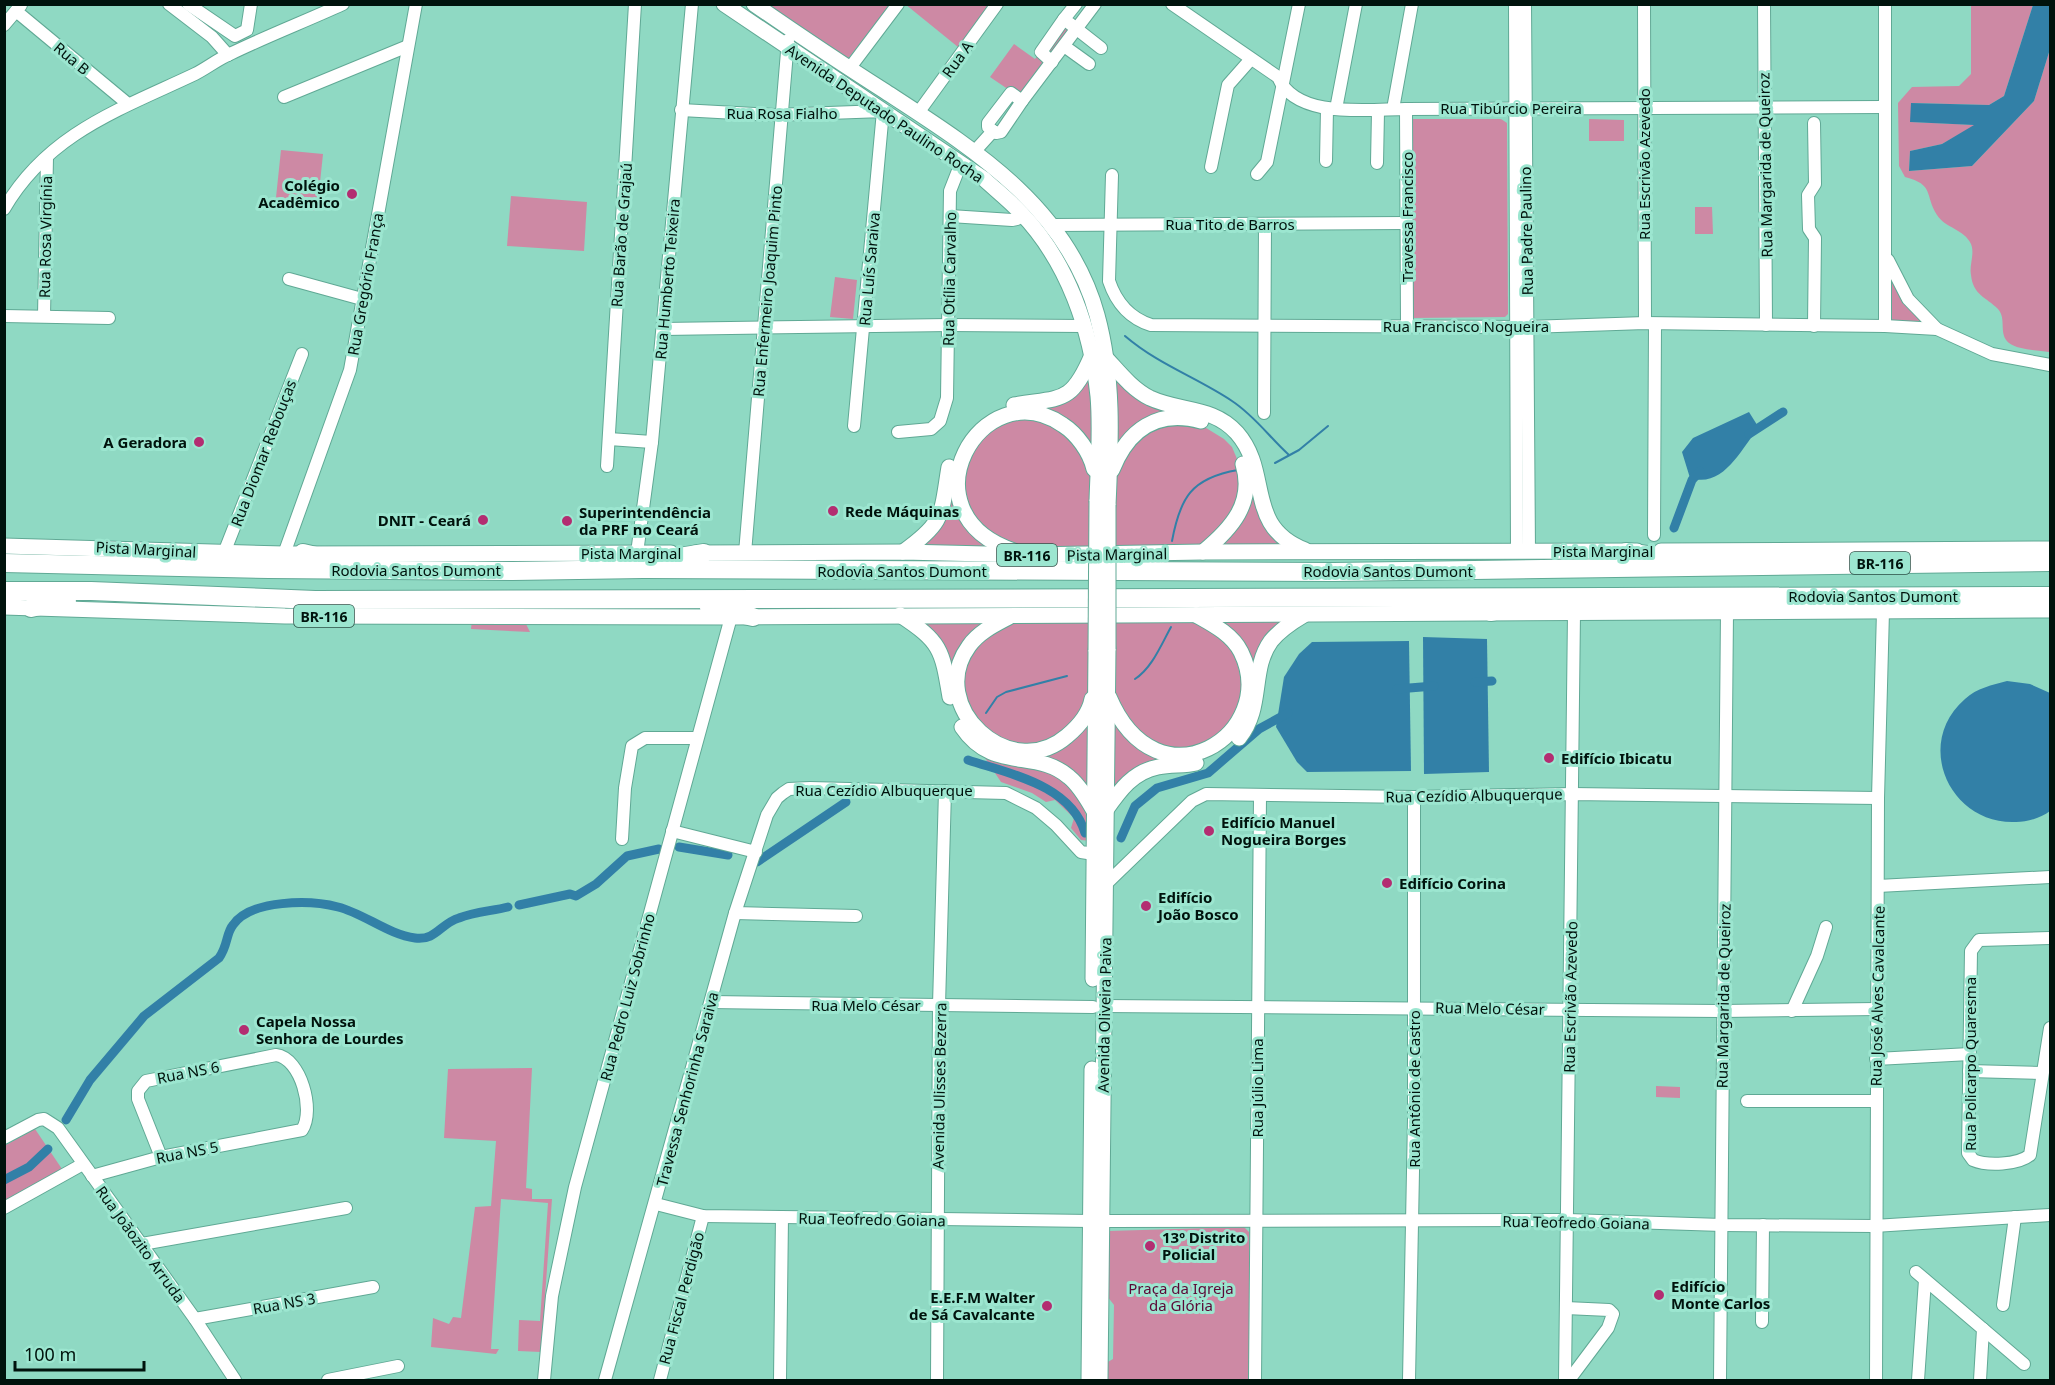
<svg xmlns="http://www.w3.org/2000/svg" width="2055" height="1385" viewBox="0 0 2055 1385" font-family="'Noto Sans',sans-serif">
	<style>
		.green { fill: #cd89a4 }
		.water { fill: #3280a7 }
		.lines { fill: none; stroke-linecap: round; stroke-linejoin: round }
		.stream { stroke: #3280a7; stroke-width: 2 }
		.canal { stroke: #3280a7; stroke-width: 9 }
		.minor-casing { stroke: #60a995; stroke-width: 14 }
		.major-casing { stroke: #60a995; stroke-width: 17 }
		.highway-casing { stroke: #60a995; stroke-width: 20 }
		.minor { stroke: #fff; stroke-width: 12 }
		.major { stroke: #fff; stroke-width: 15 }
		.highway { stroke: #fff; stroke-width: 18 }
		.major-bridge-casing { stroke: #60a995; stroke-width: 17; stroke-linecap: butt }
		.major-bridge { stroke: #fff; stroke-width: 15 }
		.poi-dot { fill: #b32d71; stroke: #9ce6d0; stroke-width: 2 }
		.labels { text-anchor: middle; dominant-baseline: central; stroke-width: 6; stroke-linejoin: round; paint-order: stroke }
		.shield { fill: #9ce6d0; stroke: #2f5248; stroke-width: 1.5 }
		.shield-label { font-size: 14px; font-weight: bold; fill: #00130d }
		.street-label { font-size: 15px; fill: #00130d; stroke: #9ce6d0 }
		.poi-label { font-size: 15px; font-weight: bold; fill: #00130d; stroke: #9ce6d0; text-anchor: start }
		.park-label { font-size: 15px; fill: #5b0836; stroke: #9ce6d0 }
	</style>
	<rect width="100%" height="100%" fill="#8fd9c3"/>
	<g class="green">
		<path d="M905 4 990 5 958 47Z"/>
		<path d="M762 5H890L847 60Z"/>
		<path d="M1971 5H2033L2004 96 1989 105 1911 103V122L1976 125 1942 144 1910 151 1909 171 1972 166 2034 101 2050 49 2049 352C2037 350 2018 350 2009 343 1998 334 2007 319 1998 309 1986 297 1973 295 1971 275 1969 265 1975 254 1971 244 1964 229 1945 228 1937 215 1924 194 1935 185 1905 177L1899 166 1898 103 1912 87 1959 86 1971 74Z"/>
		<path d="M1062 22 1072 30 1021 98 990 77 1014 44 1035 59Z"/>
		<path d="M1409 119H1501L1507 123 1508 314 1505 317 1411 318Z"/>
		<path d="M1589 119 1624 120V141H1589Z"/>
		<path d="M281 150 323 154 317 211 275 207Z"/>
		<path d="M511 196 587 202 584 251 507 246Z"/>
		<path d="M1695 207H1712L1713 234H1695Z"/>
		<path d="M1889 273 1907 306 1924 324 1889 320Z"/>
		<path d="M835 277 857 280 853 319 830 317Z"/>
		<path d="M1114 372C1127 386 1139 398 1158 405 1186 415 1212 410 1234 434 1271 474 1235 508 1293 548L1211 547C1229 539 1241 525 1247 507 1276 425 1163 375 1116 451Z"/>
		<path d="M1090 373 1093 450 1072 425 1003 412 953 482 994 548H916L952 473 955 455 973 428 1000 411 1050 406Z"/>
		<path d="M1024 417 1065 430 1092 473V549L1020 548 992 539 964 505V461L992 427Z"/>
		<path d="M1198 423 1224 439 1232 447 1240 466 1242 476 1234 517 1202 544 1181 549 1116 550 1115 481 1125 452 1157 425Z"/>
		<path d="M1091 618 1088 699 1067 733 1029 747 995 739 965 701 963 680 967 660 977 642 1010 621Z"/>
		<path d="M1185 618C1235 632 1233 649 1245 693L1226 732 1187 750 1145 741 1116 698 1114 688 1116 619Z"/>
		<path d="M1211 618H1294L1285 623 1239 733 1216 752 1178 762 1112 796 1113 716 1141 747 1215 749 1253 680Z"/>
		<path d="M914 619H993C892 692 1016 819 1090 716V797C1059 741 1013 773 977 739 934 699 972 658 914 619Z"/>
		<path d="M472 620H524L530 632 471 629Z"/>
		<path d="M981 752C1040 767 1086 769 1090 841L1081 840 1071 828 1074 818 1055 800 1046 802 1032 793 1001 782Z"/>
		<path d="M532 1068 526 1188 532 1189V1199H552L541 1352 518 1351 519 1320 540 1321 548 1203 501 1199 491 1349H499L496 1354 431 1347 433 1318 449 1324 453 1317 461 1318 475 1207 491 1206 496 1141 444 1138 448 1069Z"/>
		<path d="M1656 1086 1680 1087V1098L1656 1097Z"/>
		<path d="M35 1129 62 1169 5 1201 4 1146Z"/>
		<path d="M1244 1227 1249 1232V1380H1105L1106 1363 1113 1359 1114 1305 1107 1296 1108 1231Z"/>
	</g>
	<g class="water">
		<path d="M2033 5H2050V49L2034 101 1972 166 1909 171 1910 151 1942 144 1974 125 1910 122 1911 103 1989 105 2004 96Z"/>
		<path d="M1749 412 1759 428C1741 448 1724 489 1690 478L1682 452 1693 438Z"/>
		<path d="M1423 637 1487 639 1489 772 1424 774Z"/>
		<path d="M1409 641 1411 771 1307 772 1297 762 1276 727 1284 677 1299 654 1312 642Z"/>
		<path d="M2007 681 2030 684 2050 693V811C2041 818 2027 822 2016 822 1950 825 1913 744 1965 699 1977 688 1992 685 2007 681Z"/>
	</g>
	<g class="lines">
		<g class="stream">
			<path d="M1125 336C1159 365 1196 377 1232 401 1255 416 1270 438 1289 455"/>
			<path d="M1275 463 1299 450 1328 426"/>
			<path d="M1172 541C1180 498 1191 478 1238 470"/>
			<path d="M1135 679C1152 668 1161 645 1171 627"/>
			<path d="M986 713 997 697 1006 692 1067 676"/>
		</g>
		<g class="canal">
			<path d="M1749 434 1783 412"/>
			<path d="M1674 528 1692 480 1700 471"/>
			<path d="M1475 682 1492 681"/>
			<path d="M1397 689 1434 686"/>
			<path d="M968 760C1010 774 1071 785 1085 833"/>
			<path d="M1121 838 1135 806 1157 788 1208 773 1259 729 1288 713"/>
			<path d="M679 847 728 855"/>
			<path d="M757 862 846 802"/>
			<path d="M519 905 570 894 576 896 596 884 627 856 659 849"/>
			<path d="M66 1120 90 1080 144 1016 219 958C228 946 226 933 233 925 251 899 311 900 338 907 363 913 389 935 415 938 436 941 441 923 459 918 474 912 492 911 508 907"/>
			<path d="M4 1180 29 1167 48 1149"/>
		</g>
		<g class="minor-casing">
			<g id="minor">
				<path d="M169 4 212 37 228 55"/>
				<path d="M188 4 235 36 247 30 251 4"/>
				<path d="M1076 4 1064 19 1101 48"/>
				<path d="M1172 4 1278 77C1296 120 1370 109 1406 109L1884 107"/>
				<path d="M1515 4 1517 551"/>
				<path d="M1525 4 1529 552"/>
				<path d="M1644 4 1645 323"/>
				<path d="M1764 4 1766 325"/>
				<path d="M1885 4V326"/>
				<path d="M16 11 128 104"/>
				<path d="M4 25 21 5"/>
				<path d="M1064 46 1089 64"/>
				<path d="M1052 62 1041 52 1064 19"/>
				<path d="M849 69 898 4"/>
				<path d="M1011 93 1022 101 1001 132 996 133 988 127V123Z"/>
				<path d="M284 97 408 46"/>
				<path d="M1022 101 1095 4"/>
				<path d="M1336 109 1356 4"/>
				<path d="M1393 109 1412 4"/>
				<path d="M1406 109 1407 325"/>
				<path d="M681 110 774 115 883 111 854 426"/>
				<path d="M918 113 997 4"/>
				<path d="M1814 123 1815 184 1808 195 1809 229 1815 238 1814 326"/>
				<path d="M974 152 993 131"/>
				<path d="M1326 161 1327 109"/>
				<path d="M1377 163 1378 112"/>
				<path d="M1211 167 1228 85 1251 59"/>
				<path d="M1257 174 1267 162 1299 4"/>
				<path d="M1112 175 1109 281C1116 302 1129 318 1151 325L1528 327 1645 323 1885 326 1937 329 1992 354 2050 365"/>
				<path d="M4 209C48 133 121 109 195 74 207 68 218 59 230 54 267 36 306 21 343 4"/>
				<path d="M950 216 1012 220 1017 219 1021 212"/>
				<path d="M1053 225 1407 223"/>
				<path d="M1888 260 1908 299 1937 329"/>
				<path d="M289 279 362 299"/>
				<path d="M4 316 109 318"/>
				<path d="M44 316 47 157"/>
				<path d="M663 329 949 325 1083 326"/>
				<path d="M1264 413 1265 224"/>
				<path d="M898 432 931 429 940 421 947 398 950 191 961 163"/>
				<path d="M609 439 652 442"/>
				<path d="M607 466 635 4"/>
				<path d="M1654 535 1655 324"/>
				<path d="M224 553 302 354"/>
				<path d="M637 553 652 442 692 4"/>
				<path d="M745 553 788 40"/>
				<path d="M284 554 350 370 416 4"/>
				<path d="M672 831 756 852"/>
				<path d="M622 839 625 788 632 746 645 738H696"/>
				<path d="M1106 884 1192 801 1206 794 1414 797 1572 794 1878 798"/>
				<path d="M1878 886 2050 877"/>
				<path d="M735 913 856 916"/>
				<path d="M2050 938 1979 940 1971 951 1968 1153 1973 1160C1987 1166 2018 1165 2030 1155L2050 1028"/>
				<path d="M711 1002 1093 1007"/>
				<path d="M1103 1006 1722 1011 1877 1009"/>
				<path d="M1792 1011 1817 956 1826 927"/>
				<path d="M1876 1059 1970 1054"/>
				<path d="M1969 1071 2042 1073"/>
				<path d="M1747 1101H1875"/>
				<path d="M4 1138 38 1120 44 1119 58 1128 195 1319 235 1380"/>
				<path d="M92 1176 161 1157 302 1130C315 1111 301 1058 276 1055L146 1081 138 1091V1099L161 1157"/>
				<path d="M656 1204 703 1216 1091 1221"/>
				<path d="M4 1208 83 1164"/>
				<path d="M1102 1221 1568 1220 1722 1225 1874 1226 2050 1215"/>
				<path d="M142 1244 346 1208"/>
				<path d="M1916 1272 1983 1329 1980 1380"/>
				<path d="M2003 1305 2015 1217"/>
				<path d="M1566 1308 1609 1310 1613 1314 1608 1328 1569 1380"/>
				<path d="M195 1319 373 1287"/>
				<path d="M1762 1322 1763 1225"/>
				<path d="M1983 1329 2024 1364"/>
				<path d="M328 1380 398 1366"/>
				<path d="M544 1380 552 1296 575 1187 731 617"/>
				<path d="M605 1380 735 913 767 815 777 798 783 793 789 789 810 788 1006 793 1036 808 1056 825 1081 852 1094 854"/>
				<path d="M660 1380 703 1216"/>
				<path d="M780 1380 782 1217"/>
				<path d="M937 1380 939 1005 945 791"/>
				<path d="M1255 1380 1260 796"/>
				<path d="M1409 1380 1414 1119V797"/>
				<path d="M1565 1380 1574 613"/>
				<path d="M1720 1380 1727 612"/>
				<path d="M1876 1380 1878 798 1883 611"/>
				<path d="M1918 1380 1925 1280"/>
			</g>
		</g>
		<g class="major-casing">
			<g id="major">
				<path d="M724 4 984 179C996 190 1010 201 1021 213 1068 262 1091 330 1098 396 1101 430 1098 467 1097 501"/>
				<path d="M754 4C796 33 839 62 883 90 972 148 1067 206 1097 315 1114 377 1111 440 1108 505"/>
				<path d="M1106 358C1119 372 1132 389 1150 398 1180 412 1213 406 1237 433 1272 473 1244 526 1305 550"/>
				<path d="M1014 405C1061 397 1071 405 1092 355"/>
				<path d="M1112 470C1128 430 1157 409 1201 421"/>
				<path d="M4 546 284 554 671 553"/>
				<path d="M1014 551C900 513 981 369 1063 425 1077 434 1090 452 1094 469"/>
				<path d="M1661 551 2050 549"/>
				<path d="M903 552C945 522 941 515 949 467"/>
				<path d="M1203 552C1231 529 1255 503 1243 464"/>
				<path d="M695 553 903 552 1028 555 1203 552 1637 551"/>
				<path d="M4 607 285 616 731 617 2050 610"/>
				<path d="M900 615C941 642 942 649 950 697"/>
				<path d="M1009 617C994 625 979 632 969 646 925 706 1010 785 1067 736 1079 726 1089 715 1092 699"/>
				<path d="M1109 697C1158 813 1281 733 1241 652 1232 634 1212 624 1196 615"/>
				<path d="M962 727C993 773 1036 748 1069 777 1080 786 1087 799 1094 811"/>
				<path d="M1239 738C1264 707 1250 670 1271 641 1280 630 1292 622 1304 615"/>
				<path d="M1106 810C1120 790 1133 772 1158 767 1171 764 1184 766 1196 763"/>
				<path d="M1093 979 1096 650"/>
				<path d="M1089 1380 1092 1069"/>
				<path d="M1100 1380 1108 649"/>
			</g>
		</g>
		<g class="highway-casing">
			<g id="highway">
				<path d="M1626 552 1681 560"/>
				<path d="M303 553 342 562"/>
				<path d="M655 561 704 553"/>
				<path d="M4 563 269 569 513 571 643 569 1334 572 2050 562"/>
				<path d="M4 591H91L315 600 2050 596"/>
				<path d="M709 607 753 617"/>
				<path d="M31 608 67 600"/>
				<path d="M1491 612 1531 604"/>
			</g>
		</g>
		<use href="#minor" class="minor"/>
		<use href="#major" class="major"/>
		<use href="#highway" class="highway"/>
		<g class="major-bridge-casing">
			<g id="major-bridge">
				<path d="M1108 649V505"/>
				<path d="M1096 650 1097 501"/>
			</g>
		</g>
		<use href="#major-bridge" class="major-bridge"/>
	</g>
	<g class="poi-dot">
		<circle cx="352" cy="194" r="6"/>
		<circle cx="199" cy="442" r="6"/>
		<circle cx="833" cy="511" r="6"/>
		<circle cx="483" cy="520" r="6"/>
		<circle cx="567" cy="521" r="6"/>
		<circle cx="1549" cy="758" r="6"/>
		<circle cx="1209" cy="831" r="6"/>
		<circle cx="1387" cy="883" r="6"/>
		<circle cx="1146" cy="906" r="6"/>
		<circle cx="244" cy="1030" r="6"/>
		<circle cx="1150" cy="1246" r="6"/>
		<circle cx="1659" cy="1295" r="6"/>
		<circle cx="1047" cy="1306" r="6"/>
	</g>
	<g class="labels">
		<g class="shield">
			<rect x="997" y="544" width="60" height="22" rx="4.5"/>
			<rect x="1850" y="552" width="60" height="22" rx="4.5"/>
			<rect x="294" y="605" width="60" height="22" rx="4.5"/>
		</g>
		<g class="shield-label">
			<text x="1027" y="555">BR-116</text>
			<text x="1880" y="563">BR-116</text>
			<text x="324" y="616">BR-116</text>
		</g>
		<g class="street-label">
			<text transform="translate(72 58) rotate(40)">Rua B</text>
			<text transform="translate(957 59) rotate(-54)">Rua A</text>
			<text x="1511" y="108">Rua Tibúrcio Pereira</text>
			<text x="782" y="113">Rua Rosa Fialho</text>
			<text transform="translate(885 113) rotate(34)">Avenida Deputado Paulino Rocha</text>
			<text transform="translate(1644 164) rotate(-90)">Rua Escrivão Azevedo</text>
			<text transform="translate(1765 165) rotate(-91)">Rua Margarida de Queiroz</text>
			<text transform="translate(1407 217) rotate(-90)">Travessa Francisco</text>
			<text x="1230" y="224">Rua Tito de Barros</text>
			<text transform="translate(1526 231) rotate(-91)">Rua Padre Paulino</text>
			<text transform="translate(621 235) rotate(-86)">Rua Barão de Grajaú</text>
			<text transform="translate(45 237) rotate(-89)">Rua Rosa Virgínia</text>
			<text transform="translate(869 269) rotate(-85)">Rua Luís Saraiva</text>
			<text transform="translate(667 279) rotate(-85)">Rua Humberto Teixeira</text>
			<text transform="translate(949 279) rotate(-89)">Rua Otília Carvalho</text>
			<text transform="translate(365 284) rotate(-80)">Rua Gregório França</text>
			<text transform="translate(767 291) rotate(-85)">Rua Enfermeiro Joaquim Pinto</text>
			<text x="1466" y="326">Rua Francisco Nogueira</text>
			<text transform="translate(263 453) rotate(-69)">Rua Diomar Rebouças</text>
			<text transform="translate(146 549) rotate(3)">Pista Marginal</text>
			<text x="1603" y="551">Pista Marginal</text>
			<text x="631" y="553">Pista Marginal</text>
			<text transform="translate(1117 554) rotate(-1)">Pista Marginal</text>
			<text x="416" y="570">Rodovia Santos Dumont</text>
			<text x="902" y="571">Rodovia Santos Dumont</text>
			<text x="1388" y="571">Rodovia Santos Dumont</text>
			<text x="1873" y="596">Rodovia Santos Dumont</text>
			<text x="884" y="790">Rua Cezídio Albuquerque</text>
			<text transform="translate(1474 795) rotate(-1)">Rua Cezídio Albuquerque</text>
			<text transform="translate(1723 996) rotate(-89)">Rua Margarida de Queiroz</text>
			<text transform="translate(1877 996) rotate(-89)">Rua José Alves Cavalcante</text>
			<text transform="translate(627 997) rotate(-75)">Rua Pedro Luiz Sobrinho</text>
			<text transform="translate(1570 997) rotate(-89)">Rua Escrivão Azevedo</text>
			<text x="866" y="1005">Rua Melo César</text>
			<text transform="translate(1490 1008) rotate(1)">Rua Melo César</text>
			<text transform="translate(1104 1015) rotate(-89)">Avenida Oliveira Paiva</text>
			<text transform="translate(1970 1064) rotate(-90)">Rua Policarpo Quaresma</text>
			<text transform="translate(188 1072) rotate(-11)">Rua NS 6</text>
			<text transform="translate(939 1086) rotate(-89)">Avenida Ulisses Bezerra</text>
			<text transform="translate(1257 1088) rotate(-90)">Rua Júlio Lima</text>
			<text transform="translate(687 1089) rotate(-75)">Travessa Senhorinha Saraiva</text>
			<text transform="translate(1414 1089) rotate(-90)">Rua Antônio de Castro</text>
			<text transform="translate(187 1152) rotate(-11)">Rua NS 5</text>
			<text transform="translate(872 1219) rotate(1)">Rua Teofredo Goiana</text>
			<text transform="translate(1576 1222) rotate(1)">Rua Teofredo Goiana</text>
			<text transform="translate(141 1244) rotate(54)">Rua Joãozito Arruda</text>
			<text transform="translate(681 1298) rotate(-75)">Rua Fiscal Perdigão</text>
			<text transform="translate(284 1303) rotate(-10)">Rua NS 3</text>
		</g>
		<g class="poi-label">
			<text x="340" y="185" text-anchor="end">Colégio<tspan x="340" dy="17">Acadêmico</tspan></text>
			<text x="187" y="442" text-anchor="end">A Geradora</text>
			<text x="845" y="511">Rede Máquinas</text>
			<text x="579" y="512">Superintendência<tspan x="579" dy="17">da PRF no Ceará</tspan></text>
			<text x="471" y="520" text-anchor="end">DNIT - Ceará</text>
			<text x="1561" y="758">Edifício Ibicatu</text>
			<text x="1221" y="822">Edifício Manuel<tspan x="1221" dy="17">Nogueira Borges</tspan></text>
			<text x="1399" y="883">Edifício Corina</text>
			<text x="1158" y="897">Edifício<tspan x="1158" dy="17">João Bosco</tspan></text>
			<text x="256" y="1021">Capela Nossa<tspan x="256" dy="17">Senhora de Lourdes</tspan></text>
			<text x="1162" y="1237">13º Distrito<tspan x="1162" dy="17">Policial</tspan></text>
			<text x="1671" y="1286">Edifício<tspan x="1671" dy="17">Monte Carlos</tspan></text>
			<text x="1035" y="1297" text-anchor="end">E.E.F.M Walter<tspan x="1035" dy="17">de Sá Cavalcante</tspan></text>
		</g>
		<g class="park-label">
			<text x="1181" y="1288">Praça da Igreja<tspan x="1181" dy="17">da Glória</tspan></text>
		</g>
	</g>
	<rect width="2055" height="1385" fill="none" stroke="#00130d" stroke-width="12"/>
	<path d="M15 1361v9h129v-9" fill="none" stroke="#00130d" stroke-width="3"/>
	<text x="24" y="1361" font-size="18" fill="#00130d" stroke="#9ce6d0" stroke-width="4.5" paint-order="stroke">100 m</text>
</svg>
